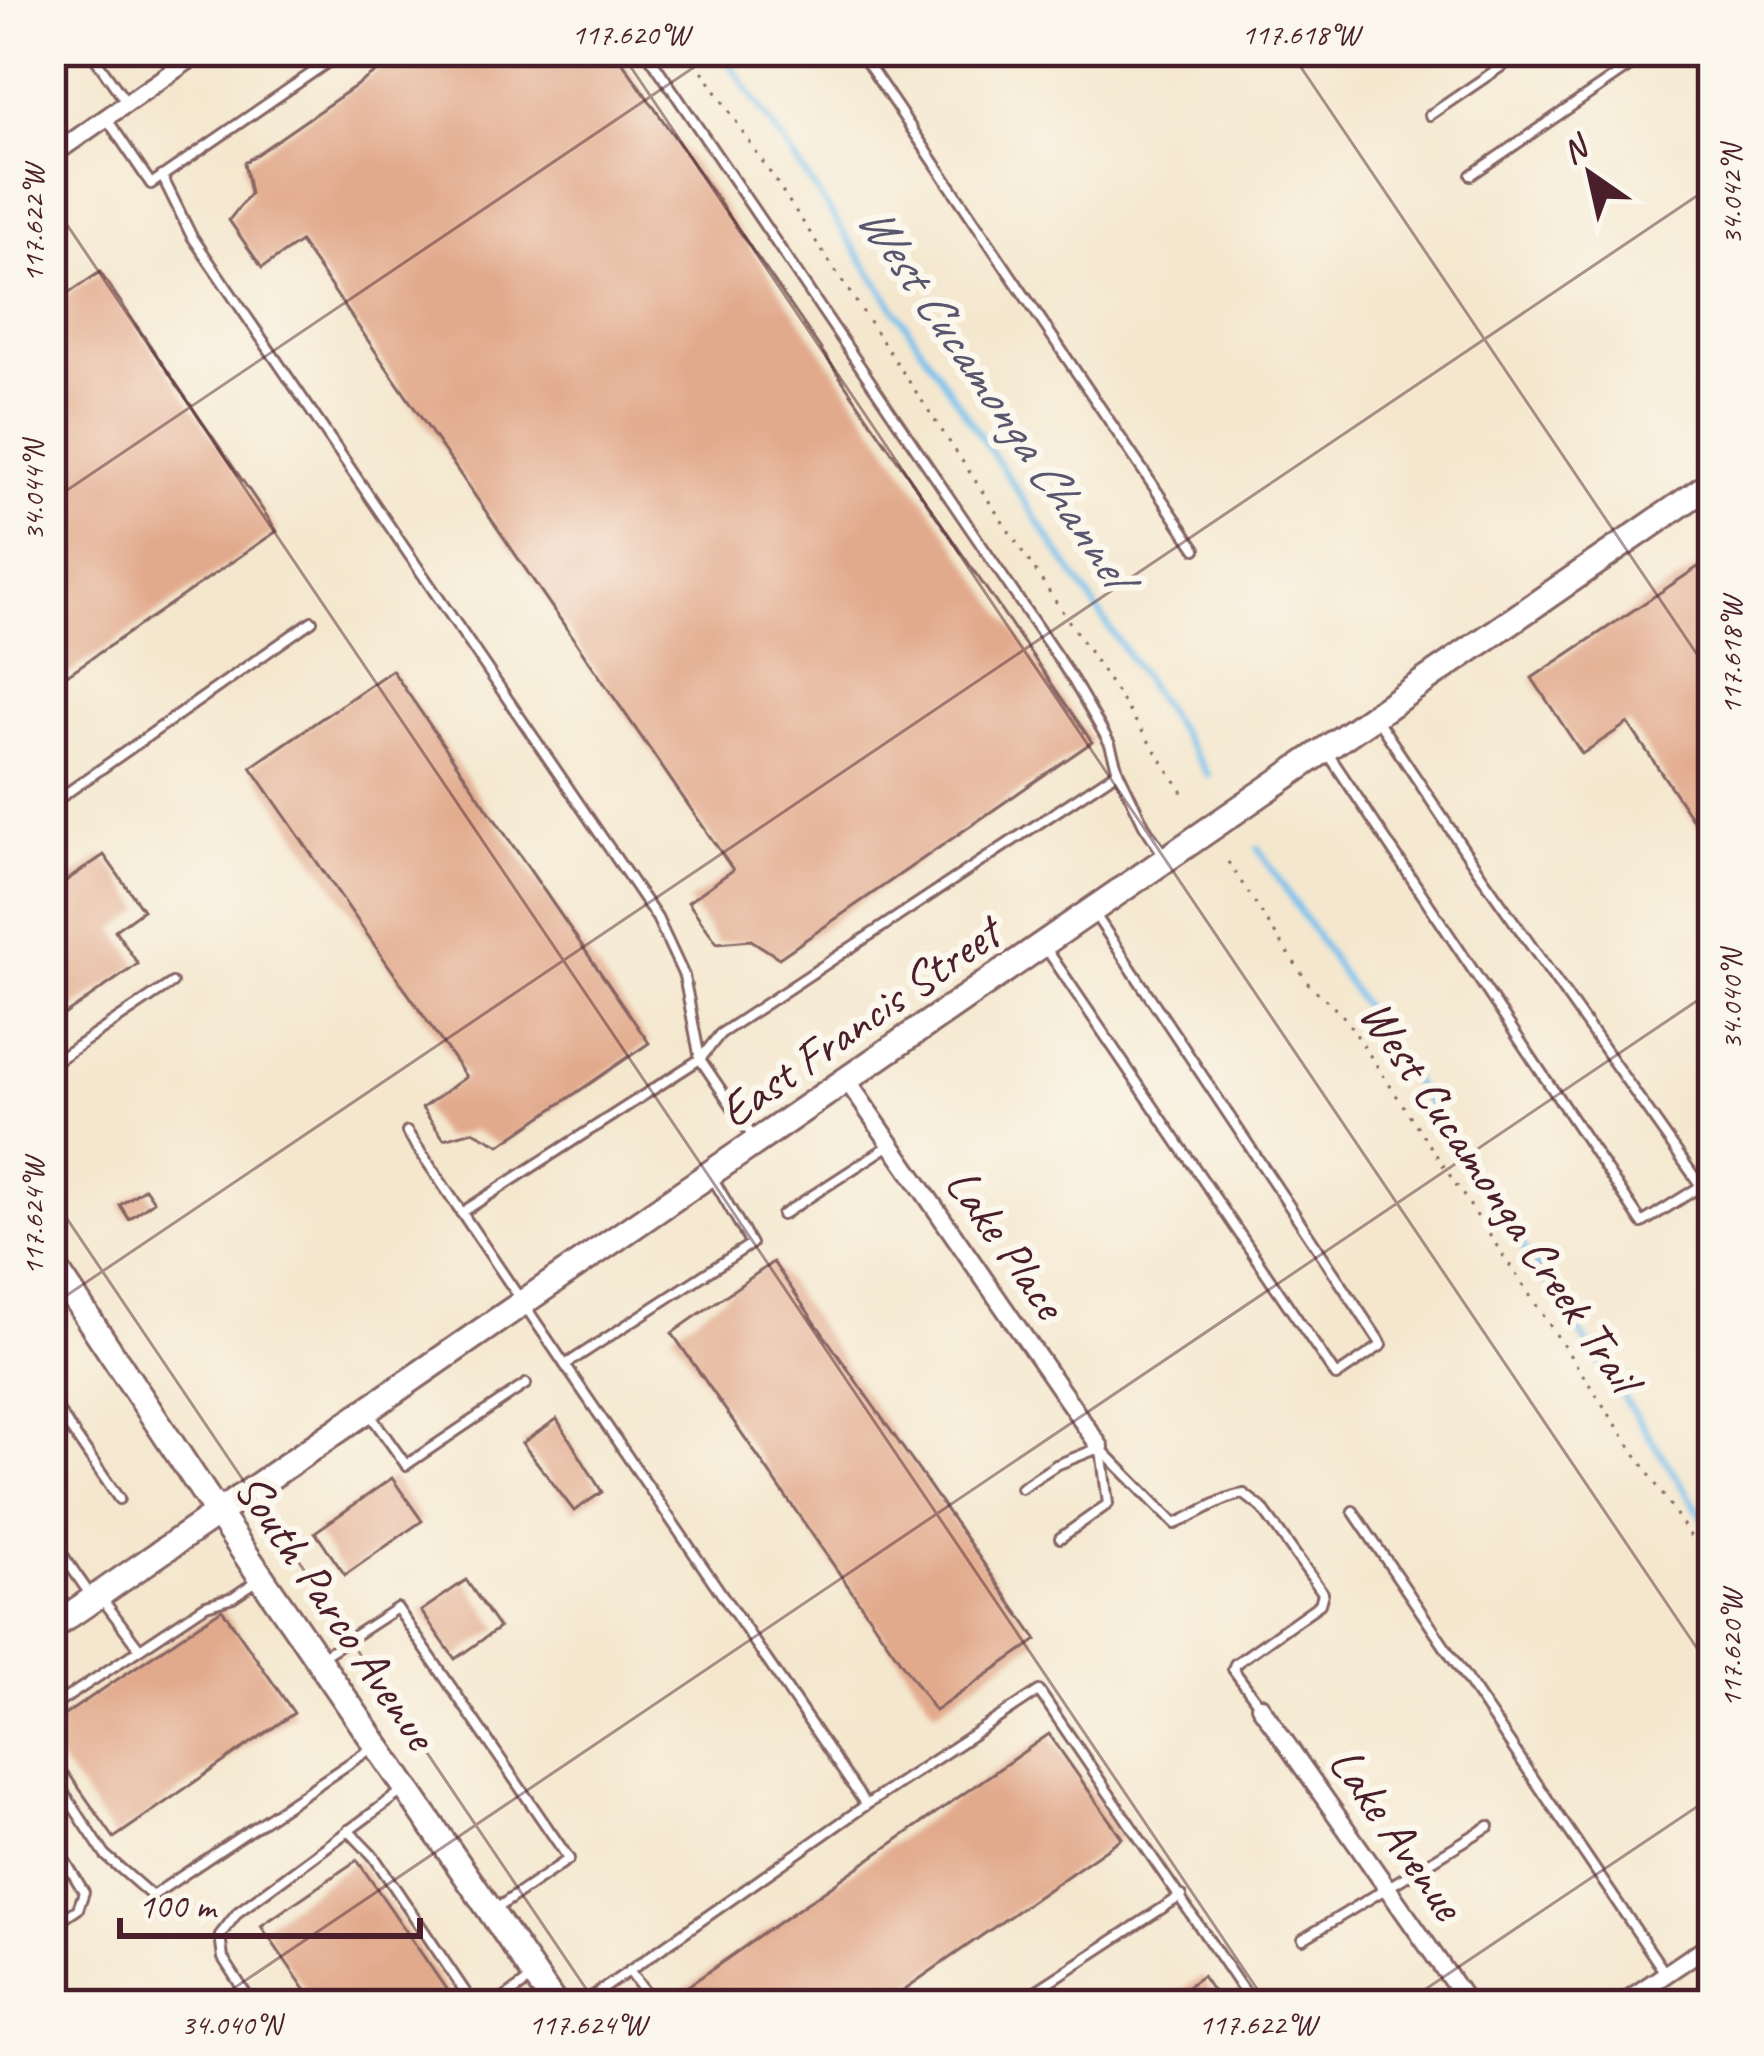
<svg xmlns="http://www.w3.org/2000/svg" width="1764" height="2056" viewBox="0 0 1764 2056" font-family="Caveat,sans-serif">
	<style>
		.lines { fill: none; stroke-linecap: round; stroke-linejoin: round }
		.stream { stroke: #74c0ed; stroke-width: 6 }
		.building { fill: #e2aa8d }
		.lane-casing { stroke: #866564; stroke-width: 14 }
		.street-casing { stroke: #866564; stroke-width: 22 }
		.secondary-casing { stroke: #866564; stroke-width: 30 }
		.path { stroke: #866564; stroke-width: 3; stroke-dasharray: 3 9; stroke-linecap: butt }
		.lane { stroke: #fff; stroke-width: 8 }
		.street { stroke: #fff; stroke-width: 16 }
		.secondary { stroke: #fff; stroke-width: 24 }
		.ticks { fill: none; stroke: #4a1f2b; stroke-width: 3; stroke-opacity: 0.45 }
		.labels { text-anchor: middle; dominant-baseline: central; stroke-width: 12; stroke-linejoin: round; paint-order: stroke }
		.street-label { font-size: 48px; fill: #4a1f2b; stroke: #fbf7ec }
		.water-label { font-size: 51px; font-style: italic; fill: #59576f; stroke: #fbf7ec }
		.neatline { fill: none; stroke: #4a1f2b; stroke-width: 4.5 }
		.ticks-label { font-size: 30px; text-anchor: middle; fill: #4a1f2b }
	</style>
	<rect width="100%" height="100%" fill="#fbf7ec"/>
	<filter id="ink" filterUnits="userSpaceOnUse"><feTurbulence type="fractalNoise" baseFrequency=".00833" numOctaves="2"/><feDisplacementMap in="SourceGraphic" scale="24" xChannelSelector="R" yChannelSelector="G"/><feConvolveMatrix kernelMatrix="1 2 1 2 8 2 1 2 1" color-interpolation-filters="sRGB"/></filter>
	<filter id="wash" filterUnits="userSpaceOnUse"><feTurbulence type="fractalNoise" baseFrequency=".004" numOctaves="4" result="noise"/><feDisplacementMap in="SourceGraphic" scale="48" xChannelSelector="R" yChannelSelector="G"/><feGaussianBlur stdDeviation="2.7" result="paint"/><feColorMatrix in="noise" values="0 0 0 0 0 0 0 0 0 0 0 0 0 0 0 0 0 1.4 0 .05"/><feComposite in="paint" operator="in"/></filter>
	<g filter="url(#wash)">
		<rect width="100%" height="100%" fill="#f4e7ce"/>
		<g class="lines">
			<g class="stream">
				<path d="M722 51 1209 776"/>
				<path d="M1258 848 1713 1532"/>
			</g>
		</g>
		<g id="blocks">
			<g class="building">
				<path d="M406 51H615L1092 742 779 958 751 940 717 943 688 902 733 870 300 242 262 268 229 220 250 194 244 163Z"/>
				<path d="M100 272 277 531 51 686V305Z"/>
				<path d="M1713 557V850L1628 723 1582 754 1532 678Z"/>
				<path d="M392 670 649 1043 500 1145 473 1131 444 1139 422 1108 466 1077 251 767Z"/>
				<path d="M104 855 143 910 115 930 138 964 51 1024V891Z"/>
				<path d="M145 1188 154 1201 129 1219 120 1205Z"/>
				<path d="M773 1262 1037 1640 935 1711 672 1333Z"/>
				<path d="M557 1419 602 1492 574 1511 522 1443Z"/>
				<path d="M392 1478 422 1521 345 1575 315 1532Z"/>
				<path d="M466 1580 499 1628 455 1659 421 1611Z"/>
				<path d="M222 1609 294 1713 114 1838 51 1748V1724Z"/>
				<path d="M1049 1734 1122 1838 882 2005H682L675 1995Z"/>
				<path d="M357 1860 457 2005H316L261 1926Z"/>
				<path d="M1202 1976 1222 2005H1160Z"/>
			</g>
		</g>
	</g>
	<g filter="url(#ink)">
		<use href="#blocks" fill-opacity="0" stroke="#866564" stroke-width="3"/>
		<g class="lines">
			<g class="lane-casing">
				<g id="lane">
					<path d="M90 51 126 102"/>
					<path d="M646 51 1073 680 1110 744 1118 771"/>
					<path d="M859 51 1196 549"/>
					<path d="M1430 115 1524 51"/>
					<path d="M107 119 151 184 344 51"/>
					<path d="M1471 175 1652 51"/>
					<path d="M162 176 191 235 657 918 684 976 700 1059"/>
					<path d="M51 214 56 222 51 255"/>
					<path d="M1327 752 1642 1223 1701 1186 1479 872 1378 721"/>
					<path d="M51 804 312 621"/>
					<path d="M1045 947 1336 1376 1382 1345 1096 916"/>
					<path d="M701 1058 720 1034 1118 771 1144 825 1163 854"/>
					<path d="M51 1064 172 983"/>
					<path d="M407 1132 565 1365 751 1244 712 1177"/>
					<path d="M461 1213 700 1059 755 1140"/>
					<path d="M782 1215 890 1145"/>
					<path d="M565 1365 866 1805 1039 1691 1253 2005"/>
					<path d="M369 1413 406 1465 526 1384"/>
					<path d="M51 1417 59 1412 119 1499"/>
					<path d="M1101 1449 1175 1524C1197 1515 1221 1497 1244 1494L1262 1508 1323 1593 1320 1604 1235 1664 1233 1669 1260 1706"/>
					<path d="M1021 1488 1056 1465 1099 1448"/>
					<path d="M1353 1511 1665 1973"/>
					<path d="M51 1538 89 1593"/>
					<path d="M1060 1538 1108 1504 1101 1449"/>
					<path d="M100 1596 139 1648"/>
					<path d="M320 1658 397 1608 569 1859 497 1908"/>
					<path d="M51 1708 206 1605 233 1597 258 1580"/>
					<path d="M51 1773 105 1855 152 1896 375 1746"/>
					<path d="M348 1830 374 1857 474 2005"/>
					<path d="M51 1838 84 1892 78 1909 51 1927"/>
					<path d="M1303 1939 1489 1826"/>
					<path d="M629 1971 866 1805"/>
					<path d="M1647 1989 1659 2005"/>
					<path d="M253 2005 223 1958 220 1935 238 1912 405 1789"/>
					<path d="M495 2005 534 1977"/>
					<path d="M580 2005 629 1971 655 2005"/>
					<path d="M1014 2005 1181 1896"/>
				</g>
			</g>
			<g class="street-casing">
				<g id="street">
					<path d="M51 156 202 51"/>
					<path d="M848 1082 1100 1447"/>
					<path d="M1260 1706 1469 2005"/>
					<path d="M1620 2005 1713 1942"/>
				</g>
			</g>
			<g class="secondary-casing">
				<g id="secondary">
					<path d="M51 1262 218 1514 555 2005"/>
					<path d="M51 1628 1713 482"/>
				</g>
			</g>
			<g class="path">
				<path d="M689 51 1184 794"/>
				<path d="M1228 862 1308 983 1345 1018 1713 1570"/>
			</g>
			<use href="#lane" class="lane"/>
			<use href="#street" class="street"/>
			<use href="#secondary" class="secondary"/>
		</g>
	</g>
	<path class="ticks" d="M620 51 1713 1672M1290 51 1713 678M51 201 1268 2005M51 501 718 51M51 1195 597 2005M51 1306 1713 185M209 2005 1713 990M1402 2005 1713 1796"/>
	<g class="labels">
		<g class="street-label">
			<text transform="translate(859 1022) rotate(-35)">East Francis Street</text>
			<text transform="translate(1500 1195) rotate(56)">West Cucamonga Creek Trail</text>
			<text transform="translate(1006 1243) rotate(55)">Lake Place</text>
			<text transform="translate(336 1611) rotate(56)">South Parco Avenue</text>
			<text transform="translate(1397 1833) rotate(55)">Lake Avenue</text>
		</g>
		<g class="water-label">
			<text transform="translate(995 394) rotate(56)">West Cucamonga Channel</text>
		</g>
	</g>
	<rect width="1764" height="2056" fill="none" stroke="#fbf7ec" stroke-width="132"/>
	<g transform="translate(1590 174) rotate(326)" stroke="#fbf7ec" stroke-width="9" paint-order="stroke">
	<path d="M0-9L21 45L0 30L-21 45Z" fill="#4a1f2b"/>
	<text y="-18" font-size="33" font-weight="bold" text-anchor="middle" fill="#4a1f2b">N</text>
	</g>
	<path d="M120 1918v18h300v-18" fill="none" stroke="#4a1f2b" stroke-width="6"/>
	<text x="138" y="1918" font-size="36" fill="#4a1f2b" stroke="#fbf7ec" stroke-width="9" paint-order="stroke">100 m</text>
	<rect x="66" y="66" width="1632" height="1924" class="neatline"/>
	<g class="ticks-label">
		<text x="630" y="44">117.620°W</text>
		<text x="1300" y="44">117.618°W</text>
		<text transform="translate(1731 195) rotate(-90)" y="10">34.042°N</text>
		<text transform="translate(33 224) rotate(-90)" y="10">117.622°W</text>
		<text transform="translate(33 491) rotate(-90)" y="10">34.044°N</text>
		<text transform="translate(1731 656) rotate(-90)" y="10">117.618°W</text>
		<text transform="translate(1731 1000) rotate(-90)" y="10">34.040°N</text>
		<text transform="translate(33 1217) rotate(-90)" y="10">117.624°W</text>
		<text transform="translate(1731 1649) rotate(-90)" y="10">117.620°W</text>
		<text x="231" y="2034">34.040°N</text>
		<text x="587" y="2034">117.624°W</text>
		<text x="1257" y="2034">117.622°W</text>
	</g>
</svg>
